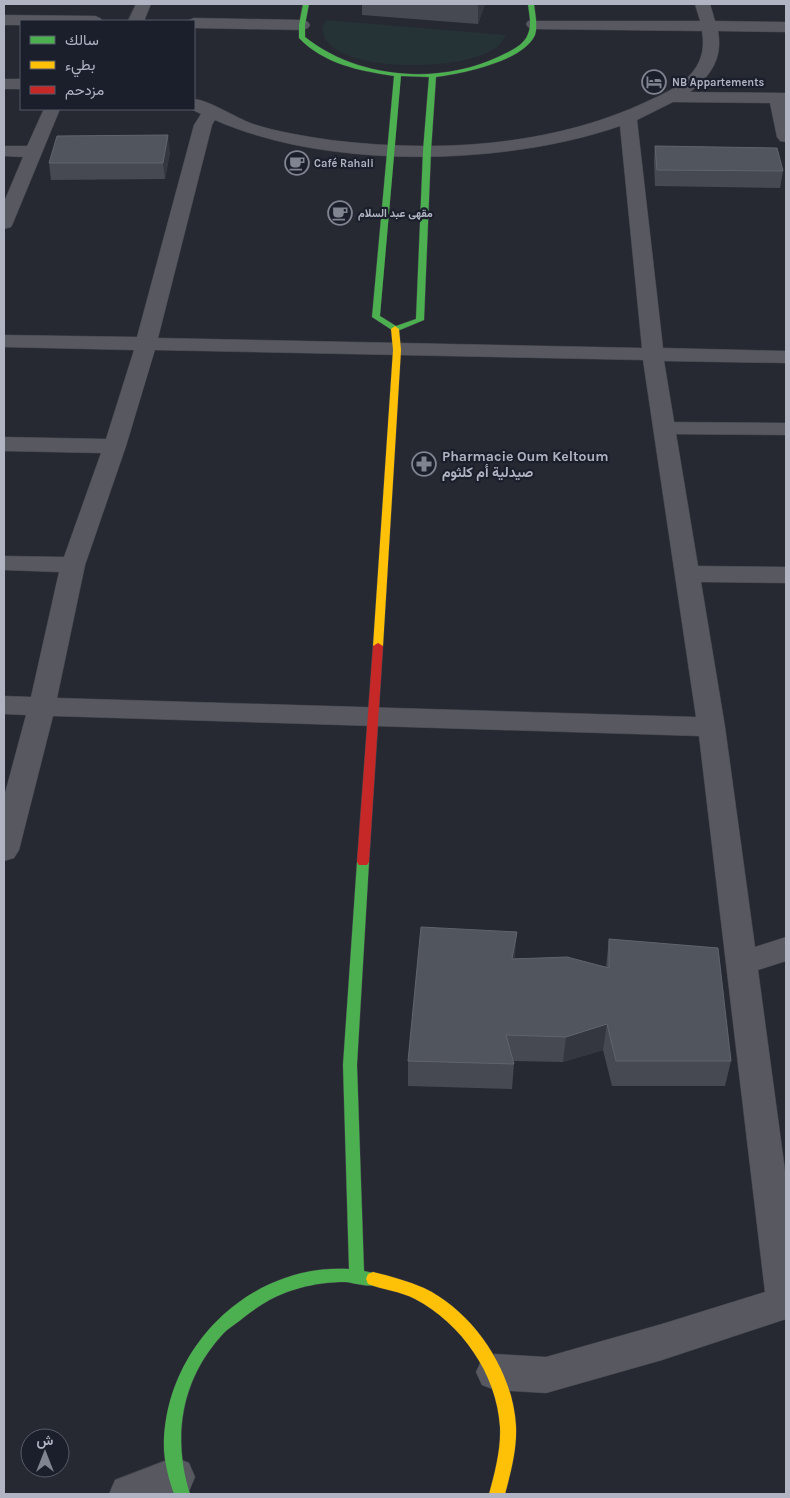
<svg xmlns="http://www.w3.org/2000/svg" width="790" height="1498" viewBox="0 0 790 1498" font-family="Karla,Vazirmatn,sans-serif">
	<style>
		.green { fill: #253337 }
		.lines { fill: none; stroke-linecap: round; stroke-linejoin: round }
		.lane-casing { stroke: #42444b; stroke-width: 1 }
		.street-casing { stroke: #42444b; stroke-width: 1 }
		.fast-casing { stroke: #42444b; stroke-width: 1 }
		.slow-casing { stroke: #42444b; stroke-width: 1 }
		.jam-casing { stroke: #42444b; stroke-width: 1 }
		.lane { fill: #575860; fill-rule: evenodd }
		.street { fill: #575860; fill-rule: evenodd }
		.fast { fill: #4caf50; fill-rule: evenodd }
		.slow { fill: #ffc107; fill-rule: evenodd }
		.jam { fill: #c62828; fill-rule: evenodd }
		.wall { fill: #464951 }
		.shaded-wall { fill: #34373f }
		.building { fill: #51555d; stroke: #60646d }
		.labels { text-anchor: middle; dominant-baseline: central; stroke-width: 4.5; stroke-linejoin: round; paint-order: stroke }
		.far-poi-label { font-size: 11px; font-weight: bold; fill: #b0b4c3; stroke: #1b1f2b; text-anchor: start }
		.poi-label { font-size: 14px; font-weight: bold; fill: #b0b4c3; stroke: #1b1f2b; text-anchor: start }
	</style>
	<rect width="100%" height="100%" fill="#262932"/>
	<path class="green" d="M326 20 506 35C504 38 501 44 497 47 467 71 347 74 325 39 324 36 323 31 322 28Z"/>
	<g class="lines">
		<g class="lane-casing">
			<path id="lane" d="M663 422 786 423V435L663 434 656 432 653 428 656 424Z"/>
		</g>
		<g class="street-casing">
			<g id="street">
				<path d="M136 4H151L144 21H128Z"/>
				<path d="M695 4H710L715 21 786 22V32L718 31C723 58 711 76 690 92L786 93V142L780 141 777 137 770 103 673 102 637 120 663 348 786 351V363L664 361 698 566 786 567V583L701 582 725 727 755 947 786 937V961L758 970 786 1178V1319L662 1360 546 1393 495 1390 482 1385 476 1372 482 1359 495 1354 546 1357 662 1324 765 1292 699 736 53 716 19 850 14 858 4 861V797L26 715 4 714V696L31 697 59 572 4 570V556L64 557 101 453 4 451V437L106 439 134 350 4 347V335L137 337 194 125 201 114 191 109H194V99C209 100 236 118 253 124 277 132 304 136 330 140 436 153 551 147 648 101 680 87 709 70 702 31L534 29 528 27 526 24 528 21H700ZM215 120C327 170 505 166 620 126L642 348 158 338 212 125ZM155 350 643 360 696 717 57 698 85 565 126 446Z"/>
				<path d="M4 15 95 16 100 18 103 21H21V25H4Z"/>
				<path d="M194 18 302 20 308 22 310 25 308 28 302 30 194 28V21H187Z"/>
				<rect x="4" y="79" width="17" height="10"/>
				<path d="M44 109H60L13 223 11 227 4 229V202L23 157 4 156V146H27Z"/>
				<path d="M175 1457 189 1463 195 1477 189 1491 181 1494H109L115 1480Z"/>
			</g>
		</g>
		<g class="fast-casing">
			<g id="fast">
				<path d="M303 4H309L305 25V37C358 79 438 85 498 57 508 52 524 46 528 34 532 25 529 14 528 4H534C535 14 538 25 535 35 524 61 461 74 436 77L431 151 424 320 395 332 372 317 394 76C360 71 324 64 299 38V25ZM401 76 429 77 423 151 416 319 396 326 380 316Z"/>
				<path d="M363 858 367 859 369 862 357 1065 364 1271 378 1274 380 1279 378 1284C368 1288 355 1283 345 1282 330 1282 314 1284 300 1288 277 1294 261 1304 243 1318 236 1324 228 1328 222 1335 181 1380 172 1437 190 1494H174C169 1480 165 1465 164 1450 162 1350 249 1263 349 1269L343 1065 357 862 359 859Z"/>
			</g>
		</g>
		<g class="slow-casing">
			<g id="slow">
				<path d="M395 326 399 329 401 350 383 646 378 649 373 646 393 350 391 329Z"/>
				<path d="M373 1272C391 1276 407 1281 424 1288 474 1312 513 1371 516 1426 517 1449 511 1472 505 1494H489C495 1472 501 1449 500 1427 497 1374 461 1323 415 1299 400 1291 383 1290 368 1284L366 1279 368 1274Z"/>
			</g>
		</g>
		<g class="jam-casing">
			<path id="jam" d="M378 643 383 646 369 862 367 865H359L357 862 373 646Z"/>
		</g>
		<use href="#lane" class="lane"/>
		<use href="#street" class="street"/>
		<use href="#fast" class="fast"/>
		<use href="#slow" class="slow"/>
		<use href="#jam" class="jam"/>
	</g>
	<g class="wall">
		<path d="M362 4H485L478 24 362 15Z"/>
		<path d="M655 146 783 171 780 188 655 186 654 162Z"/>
		<path d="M170 152 165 179 51 180 49 163Z"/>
		<path d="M609 939 731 1061 725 1086H612L603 1050 563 1062 513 1061 514 1064 512 1089 408 1086V1061L515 958 606 967Z"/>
	</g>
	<g class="shaded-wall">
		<path d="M478 4H485L478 24Z"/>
		<path d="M168 135 170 152 165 179 163 163Z"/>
		<path d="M517 932 515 958 510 985 512 959Z"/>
		<path d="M607 1024 603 1050 563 1062 566 1037Z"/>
	</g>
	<g class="building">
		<path d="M168 135 163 163H49L57 136Z"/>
		<path d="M655 146 777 148 783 171 657 170Z"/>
		<path d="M421 927 517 932 512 959 567 957 609 968V939L718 948 731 1061H616L607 1024 566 1037 506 1035 514 1064 408 1061Z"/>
	</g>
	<defs>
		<g id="hotel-ring" transform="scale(1.25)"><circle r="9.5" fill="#1b1f2b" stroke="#808390" stroke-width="1.5"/><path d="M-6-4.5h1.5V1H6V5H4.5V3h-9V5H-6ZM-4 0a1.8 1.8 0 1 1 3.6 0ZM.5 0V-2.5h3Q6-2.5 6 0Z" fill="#808390"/></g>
		<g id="cafe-ring" transform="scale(1.25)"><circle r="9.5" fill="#1b1f2b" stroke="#808390" stroke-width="1.5"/><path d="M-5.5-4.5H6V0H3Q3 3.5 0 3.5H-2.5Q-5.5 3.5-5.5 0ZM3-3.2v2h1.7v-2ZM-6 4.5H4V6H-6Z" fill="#808390"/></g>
		<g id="pharmacy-ring" transform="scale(1.25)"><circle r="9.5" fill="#1b1f2b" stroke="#808390" stroke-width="1.5"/><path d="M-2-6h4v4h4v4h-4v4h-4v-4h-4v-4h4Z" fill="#808390"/></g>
	</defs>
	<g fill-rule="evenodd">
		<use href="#hotel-ring" x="654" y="82"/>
		<use href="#cafe-ring" x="297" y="163"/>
		<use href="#cafe-ring" x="340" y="213"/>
		<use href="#pharmacy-ring" x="424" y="464"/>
	</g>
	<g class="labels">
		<g class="far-poi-label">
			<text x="672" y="82">NB Appartements</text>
			<text x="314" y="163">Café Rahali</text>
			<text x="358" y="213">مقهى عبد السلام</text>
		</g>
		<g class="poi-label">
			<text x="442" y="456">Pharmacie Oum Keltoum<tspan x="442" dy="16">صيدلية أم كلثوم</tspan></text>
		</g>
	</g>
	<rect width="790" height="1498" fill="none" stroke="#b0b4c3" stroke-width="10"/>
	<rect x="20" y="20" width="175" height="90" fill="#1b1f2b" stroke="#575b68"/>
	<rect x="30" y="36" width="25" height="8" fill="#4caf50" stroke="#575b68"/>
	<text x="65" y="45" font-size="15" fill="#b0b4c3">سالك</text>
	<rect x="30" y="61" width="25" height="8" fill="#ffc107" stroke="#575b68"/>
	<text x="65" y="70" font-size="15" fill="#b0b4c3">بطيء</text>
	<rect x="30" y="86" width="25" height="8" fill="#c62828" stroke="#575b68"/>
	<text x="65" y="95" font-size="15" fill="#b0b4c3">مزدحم</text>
	<g transform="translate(45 1453)"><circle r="24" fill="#1b1f2b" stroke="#575b68"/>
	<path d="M0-4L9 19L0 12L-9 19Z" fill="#808390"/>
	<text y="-8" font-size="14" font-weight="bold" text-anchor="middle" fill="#b0b4c3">ش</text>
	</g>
</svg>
